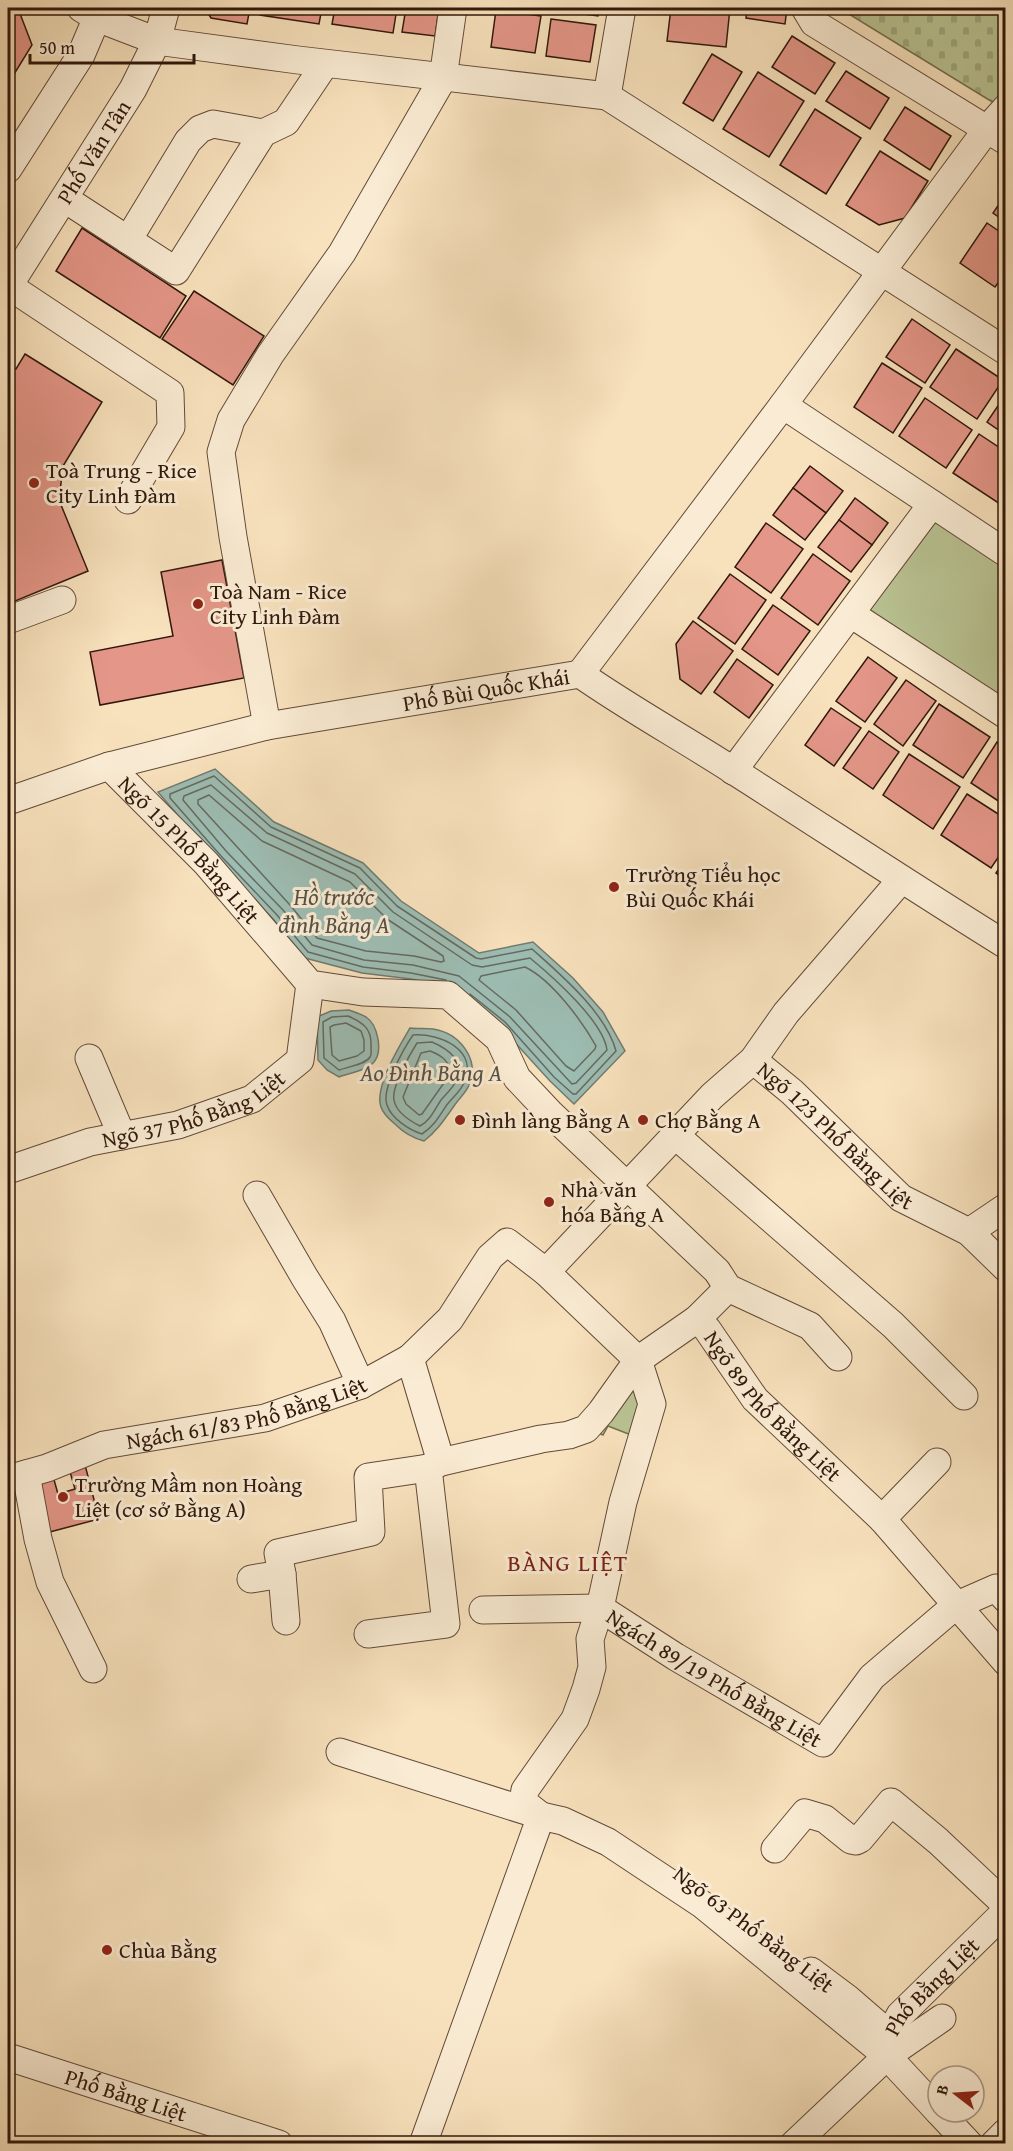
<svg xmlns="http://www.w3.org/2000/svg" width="1013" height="2151" viewBox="0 0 1013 2151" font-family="'Gentium Book Plus',serif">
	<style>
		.cemetery { fill: url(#cemetery-stones); stroke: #756e50; stroke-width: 1.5 }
		.park { fill: #bac494; stroke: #756e50; stroke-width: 1.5 }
		.water { fill: #9dbdb3; stroke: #717b70; stroke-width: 1.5 }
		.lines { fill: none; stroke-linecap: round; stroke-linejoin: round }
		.shore { stroke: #666a60; stroke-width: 1.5 }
		.building { fill: #e49688; stroke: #30180c; stroke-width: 1.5 }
		.minor-casing { stroke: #624a38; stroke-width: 29 }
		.minor { stroke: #faecd4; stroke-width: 27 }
		.poi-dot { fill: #8f2418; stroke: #faecd4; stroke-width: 2 }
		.labels { text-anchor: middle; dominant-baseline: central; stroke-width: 6; stroke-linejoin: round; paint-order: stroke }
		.street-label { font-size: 22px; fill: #30180c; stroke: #faecd4 }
		.poi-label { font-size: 22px; fill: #30180c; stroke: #faecd4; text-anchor: start }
		.water-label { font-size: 24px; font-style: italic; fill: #565246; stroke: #faecd4 }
		.neighbourhood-label { font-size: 24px; letter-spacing: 1.5px; fill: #7a1f14; stroke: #faecd4 }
	</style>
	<defs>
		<pattern id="cemetery-stones" width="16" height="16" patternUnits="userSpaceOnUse" patternTransform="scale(1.5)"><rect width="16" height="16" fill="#bac494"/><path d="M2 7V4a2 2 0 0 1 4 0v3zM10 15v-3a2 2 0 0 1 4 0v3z" fill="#a0a87e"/></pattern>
	</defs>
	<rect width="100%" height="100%" fill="#f8e2bd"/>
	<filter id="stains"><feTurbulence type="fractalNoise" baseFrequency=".00333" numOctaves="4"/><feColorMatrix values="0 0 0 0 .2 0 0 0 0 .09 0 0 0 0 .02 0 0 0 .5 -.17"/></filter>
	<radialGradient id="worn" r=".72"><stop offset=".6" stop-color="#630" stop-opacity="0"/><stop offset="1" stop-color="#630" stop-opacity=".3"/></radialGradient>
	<path class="cemetery" d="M839 8H1005V91L994 103Z"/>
	<g class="park">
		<path d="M932 504 1005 553V715L851 614Z"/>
		<path d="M639 1380 636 1437 608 1426 603 1435 589 1429Z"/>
	</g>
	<g class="water">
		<path d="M215 769 274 822 363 863 401 901 479 953 533 942 573 978 603 1012 625 1051 574 1104 550 1081 500 1026 452 987 411 979 362 973 305 958 273 919 216 860 158 792Z"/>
		<path d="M349 1010C354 1012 361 1014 366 1017 378 1025 383 1051 374 1062 366 1071 349 1073 339 1077L327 1070 318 1060 317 1017 331 1011Z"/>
		<path d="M410 1028C417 1029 426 1028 433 1029 459 1033 479 1058 470 1083 467 1092 459 1098 454 1106 444 1120 437 1131 424 1141 413 1138 404 1133 396 1125 390 1120 383 1114 381 1107 374 1087 400 1045 410 1028Z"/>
	</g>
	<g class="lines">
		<g class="shore">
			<path d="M211 785 267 833 355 874 393 912 472 965 482 967 530 958C553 977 603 1021 607 1050L576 1083 572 1084 510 1017 459 976 413 965 364 960 312 945 283 910 226 851 183 800 184 796Z"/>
			<path d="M209 795 262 841 350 882 387 919 443 956 444 961 441 962 414 956 366 951 317 938 290 905 198 804V800Z"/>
			<path d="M525 967C552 980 582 1021 596 1046L595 1049 574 1071 566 1066 516 1010 479 980 481 976Z"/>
			<path d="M446 980 411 973 363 967 308 952 277 915 221 856 170 798V794L214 776 271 827 360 868 397 906 476 958 481 959 532 949C561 975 606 1013 616 1051L576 1094H573L554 1077 505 1022 470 994"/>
			<path d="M348 1016C364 1023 372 1029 371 1047 371 1050 372 1054 370 1057 365 1065 347 1067 339 1070L324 1058 323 1022 332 1017Z"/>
			<path d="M346 1023 361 1031 364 1040V1051L357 1056 339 1061 332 1055 330 1027 334 1025Z"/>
			<path d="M413 1035C440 1033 479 1050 464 1083 460 1092 452 1098 446 1106 439 1117 433 1127 422 1134 409 1130 391 1118 387 1105 381 1089 404 1048 413 1035Z"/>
			<path d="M432 1042C448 1049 466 1061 456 1081 453 1088 446 1094 441 1100 435 1109 430 1121 420 1126 410 1121 396 1112 394 1100 391 1088 410 1054 417 1043Z"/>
			<path d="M430 1051C440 1055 448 1059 450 1071L446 1080 422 1114 419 1115 406 1104 403 1097 421 1053Z"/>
		</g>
	</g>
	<g class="building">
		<path d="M8 8H13L19 11 32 45 8 84Z"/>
		<path d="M205 8H250L247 24 211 18Z"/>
		<path d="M261 8H322L319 24 260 15Z"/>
		<path d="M335 8H397L393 33 332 24Z"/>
		<path d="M406 8H439L435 36 402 32Z"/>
		<path d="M554 8H599L598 16 553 10Z"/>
		<path d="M671 8H730L726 47 667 41Z"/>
		<path d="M747 8H787L785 24 746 18Z"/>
		<path d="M496 10 541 16 535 53 491 47Z"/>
		<path d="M551 19 596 25 590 62 546 56Z"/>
		<path d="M792 36 835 63 815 94 772 67Z"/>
		<path d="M712 54 742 72 713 121 683 103Z"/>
		<path d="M846 71 889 98 870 129 826 101Z"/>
		<path d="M758 72 804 101 769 157 723 129Z"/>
		<path d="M905 107 951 136 930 170 884 140Z"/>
		<path d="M815 109 861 138 826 194 780 165Z"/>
		<path d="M880 151 928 181 905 218 879 225 846 205Z"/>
		<path d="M1006 194V222L993 213Z"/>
		<path d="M987 223 1006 236V272L995 287 960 263Z"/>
		<path d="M82 228 186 296 160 338 56 271Z"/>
		<path d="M194 291 264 336 233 385 162 339Z"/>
		<path d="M912 319 950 345 925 383 886 357Z"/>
		<path d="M956 349 1003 380 977 419 930 387Z"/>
		<path d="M25 354 102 402 63 466 59 500 88 571 8 604V364L16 369Z"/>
		<path d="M882 363 922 388 893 433 854 407Z"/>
		<path d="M1006 394V435L987 422Z"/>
		<path d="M925 398 972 430 946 468 899 436Z"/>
		<path d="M979 434 1006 452V496L1000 504 953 473Z"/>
		<path d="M810 466 843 491 826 513 793 488Z"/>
		<path d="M793 488 826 513 805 540 773 515Z"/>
		<path d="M855 498 888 523 872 545 839 520Z"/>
		<path d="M839 520 872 545 851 572 818 547Z"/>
		<path d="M766 523 803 549 771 593 735 567Z"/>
		<path d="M813 554 850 581 818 625 781 598Z"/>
		<path d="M222 560 244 678 100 705 90 652 173 636 161 572Z"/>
		<path d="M730 574 766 600 735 644 698 618Z"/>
		<path d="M773 605 810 631 778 675 742 649Z"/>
		<path d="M693 621 733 651 701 694 680 679 676 644Z"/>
		<path d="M868 657 897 678 865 722 836 701Z"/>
		<path d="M737 659 773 685 749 718 714 692Z"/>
		<path d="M906 680 936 701 903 746 874 724Z"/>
		<path d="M939 704 990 737 963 778 913 745Z"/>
		<path d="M831 708 861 728 834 766 805 745Z"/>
		<path d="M869 731 899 752 873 789 843 768Z"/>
		<path d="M997 742 1006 747V806L971 783Z"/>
		<path d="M909 754 960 787 933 829 883 795Z"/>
		<path d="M967 794 1006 819V846L991 868 941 835Z"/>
		<path d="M1006 858V880L996 873Z"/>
		<path d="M84 1461 99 1519 42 1534 27 1475 51 1469 58 1494 75 1489 68 1465Z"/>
	</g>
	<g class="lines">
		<g class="minor-casing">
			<g id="minor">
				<path d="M81 8 97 18 157 41 298 60 607 96 1006 351"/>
				<path d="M805 8 814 23 1006 141"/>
				<path d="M607 96 622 8"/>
				<path d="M8 169 81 55 101 8"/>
				<path d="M65 199 176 271 263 133 286 122 325 64"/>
				<path d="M128 240 188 141 200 129 213 124 263 133"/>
				<path d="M9 286 170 393 171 427 128 500"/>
				<path id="s1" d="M8 287 133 89 157 41 166 8"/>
				<path d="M783 405 1006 553"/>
				<path d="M851 614 1006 715"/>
				<path d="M8 620 62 600"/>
				<path d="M580 674 783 405 987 129 1006 108"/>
				<path d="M267 726 233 537 221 452 231 420 270 355 342 253 443 78 453 8"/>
				<path id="s2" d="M109 766 206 863 310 984 363 992 448 995 499 1039 517 1078 550 1113 717 1271 728 1288 810 1326 838 1357"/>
				<path d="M733 771 932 504"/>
				<path id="s3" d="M8 801 109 766 267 726 580 674C630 709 683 738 734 771 825 829 914 888 1006 945"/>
				<path d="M89 1058 122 1136"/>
				<path id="s4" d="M753 1060 792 1092 901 1198 969 1232 1006 1268"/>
				<path d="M675 1135 893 1325 964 1396"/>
				<path id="s5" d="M8 1170 90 1142 178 1125 252 1099 300 1060 310 984"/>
				<path d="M257 1195 305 1278 332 1321 361 1385"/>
				<path d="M969 1232 1006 1207"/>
				<path id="s6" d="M697 1319 707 1329 755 1399 882 1519 1006 1662"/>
				<path d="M410 1358 441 1462"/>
				<path d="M26 1474 38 1539 50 1582 93 1669"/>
				<path id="s7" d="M8 1479 47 1468 104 1445 265 1418 361 1385 410 1358 450 1319 490 1257 507 1242 546 1272 712 1096 753 1060 786 1013 901 880"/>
				<path d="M882 1519 937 1462"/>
				<path d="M251 1579 282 1574"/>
				<path id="s8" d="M600 1608 676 1657 823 1743 872 1677 955 1606 996 1588 1006 1599"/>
				<path d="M483 1610 600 1608"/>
				<path d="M286 1621 282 1574 278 1553 371 1532 368 1477 428 1468 441 1462 541 1439 569 1435 586 1429 601 1412 638 1360 697 1319 728 1288"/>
				<path d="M368 1634 446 1624 428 1468"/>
				<path d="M340 1752 539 1815"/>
				<path d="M541 1816 523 1802 525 1790 575 1719 586 1689 592 1667 590 1639 600 1608 623 1502 652 1404 638 1360 546 1272"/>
				<path d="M775 1849 805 1813 825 1819 851 1840 856 1841 860 1839 891 1802 938 1841 1006 1905"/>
				<path d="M811 1971 847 1998 884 2030"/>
				<path id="s9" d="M888 2052 889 2035 900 2015 1006 1911"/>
				<path id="s10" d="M8 2057 279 2144"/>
				<path d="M939 2112 969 2144"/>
				<path d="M423 2144 541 1816 563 1821 608 1842 703 1905 887 2056 938 2111"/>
				<path d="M794 2144 887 2056 942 2018"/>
				<path d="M994 2144 1006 2132"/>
			</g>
		</g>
		<use href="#minor" class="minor"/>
	</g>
	<g class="poi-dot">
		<circle cx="34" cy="483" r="6"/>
		<circle cx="198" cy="604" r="6"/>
		<circle cx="614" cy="887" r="6"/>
		<circle cx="460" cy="1120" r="6"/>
		<circle cx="643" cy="1120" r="6"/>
		<circle cx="549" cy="1202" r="6"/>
		<circle cx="63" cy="1497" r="6"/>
		<circle cx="107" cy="1950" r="6"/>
	</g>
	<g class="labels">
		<g class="street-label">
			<text stroke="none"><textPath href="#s1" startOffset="160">Phố Văn Tân</textPath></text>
			<text stroke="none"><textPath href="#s3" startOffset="492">Phố Bùi Quốc Khái</textPath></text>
			<text stroke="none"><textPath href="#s2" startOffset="116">Ngõ 15 Phố Bằng Liệt</textPath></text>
			<text stroke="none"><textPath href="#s5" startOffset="196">Ngõ 37 Phố Bằng Liệt</textPath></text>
			<text stroke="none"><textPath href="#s4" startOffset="112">Ngõ 123 Phố Bằng Liệt</textPath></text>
			<text stroke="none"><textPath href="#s6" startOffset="116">Ngõ 89 Phố Bằng Liệt</textPath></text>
			<text stroke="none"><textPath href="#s7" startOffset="248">Ngách 61/83 Phố Bằng Liệt</textPath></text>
			<text stroke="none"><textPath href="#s8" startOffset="134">Ngách 89/19 Phố Bằng Liệt</textPath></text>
			<text transform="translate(754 1929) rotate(37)">Ngõ 63 Phố Bằng Liệt</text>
			<text stroke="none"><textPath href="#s9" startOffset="82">Phố Bằng Liệt</textPath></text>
			<text stroke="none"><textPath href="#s10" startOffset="124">Phố Bằng Liệt</textPath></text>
		</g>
		<g class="poi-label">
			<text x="46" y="470">Toà Trung - Rice<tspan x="46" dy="25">City Linh Đàm</tspan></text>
			<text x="210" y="591">Toà Nam - Rice<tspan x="210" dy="25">City Linh Đàm</tspan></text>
			<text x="626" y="874">Trường Tiểu học<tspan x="626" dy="25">Bùi Quốc Khái</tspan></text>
			<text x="472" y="1120">Đình làng Bằng A</text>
			<text x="655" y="1120">Chợ Bằng A</text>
			<text x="561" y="1189">Nhà văn<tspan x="561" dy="25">hóa Bằng A</tspan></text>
			<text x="75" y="1484">Trường Mầm non Hoàng<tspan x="75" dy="25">Liệt (cơ sở Bằng A)</tspan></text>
			<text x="119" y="1950">Chùa Bằng</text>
		</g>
		<g class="water-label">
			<text x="334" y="896">Hồ trước<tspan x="334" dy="28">đình Bằng A</tspan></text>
			<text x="431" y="1072">Ao Đình Bằng A</text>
		</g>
		<g class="neighbourhood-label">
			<text x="568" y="1562">BÀNG LIỆT</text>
		</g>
	</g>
	<rect width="1013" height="2151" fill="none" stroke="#f8e2bd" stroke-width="30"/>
	<rect x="9" y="9" width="995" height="2133" fill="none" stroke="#30180c" stroke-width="3"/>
	<rect x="15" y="15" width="983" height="2121" fill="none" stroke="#30180c" stroke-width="1.5"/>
	<g transform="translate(956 2094) rotate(287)"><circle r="28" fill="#faecd4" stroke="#a99784" stroke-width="1.5"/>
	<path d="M0-4.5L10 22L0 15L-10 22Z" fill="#8f2418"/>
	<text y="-9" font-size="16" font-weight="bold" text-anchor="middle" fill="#30180c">B</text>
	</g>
	<path d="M30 54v9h164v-9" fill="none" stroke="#30180c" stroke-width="3"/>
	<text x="39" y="54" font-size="18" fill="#30180c" stroke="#faecd4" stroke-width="4.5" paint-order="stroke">50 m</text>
	<rect width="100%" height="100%" filter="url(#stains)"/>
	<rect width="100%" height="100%" fill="url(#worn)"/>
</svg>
